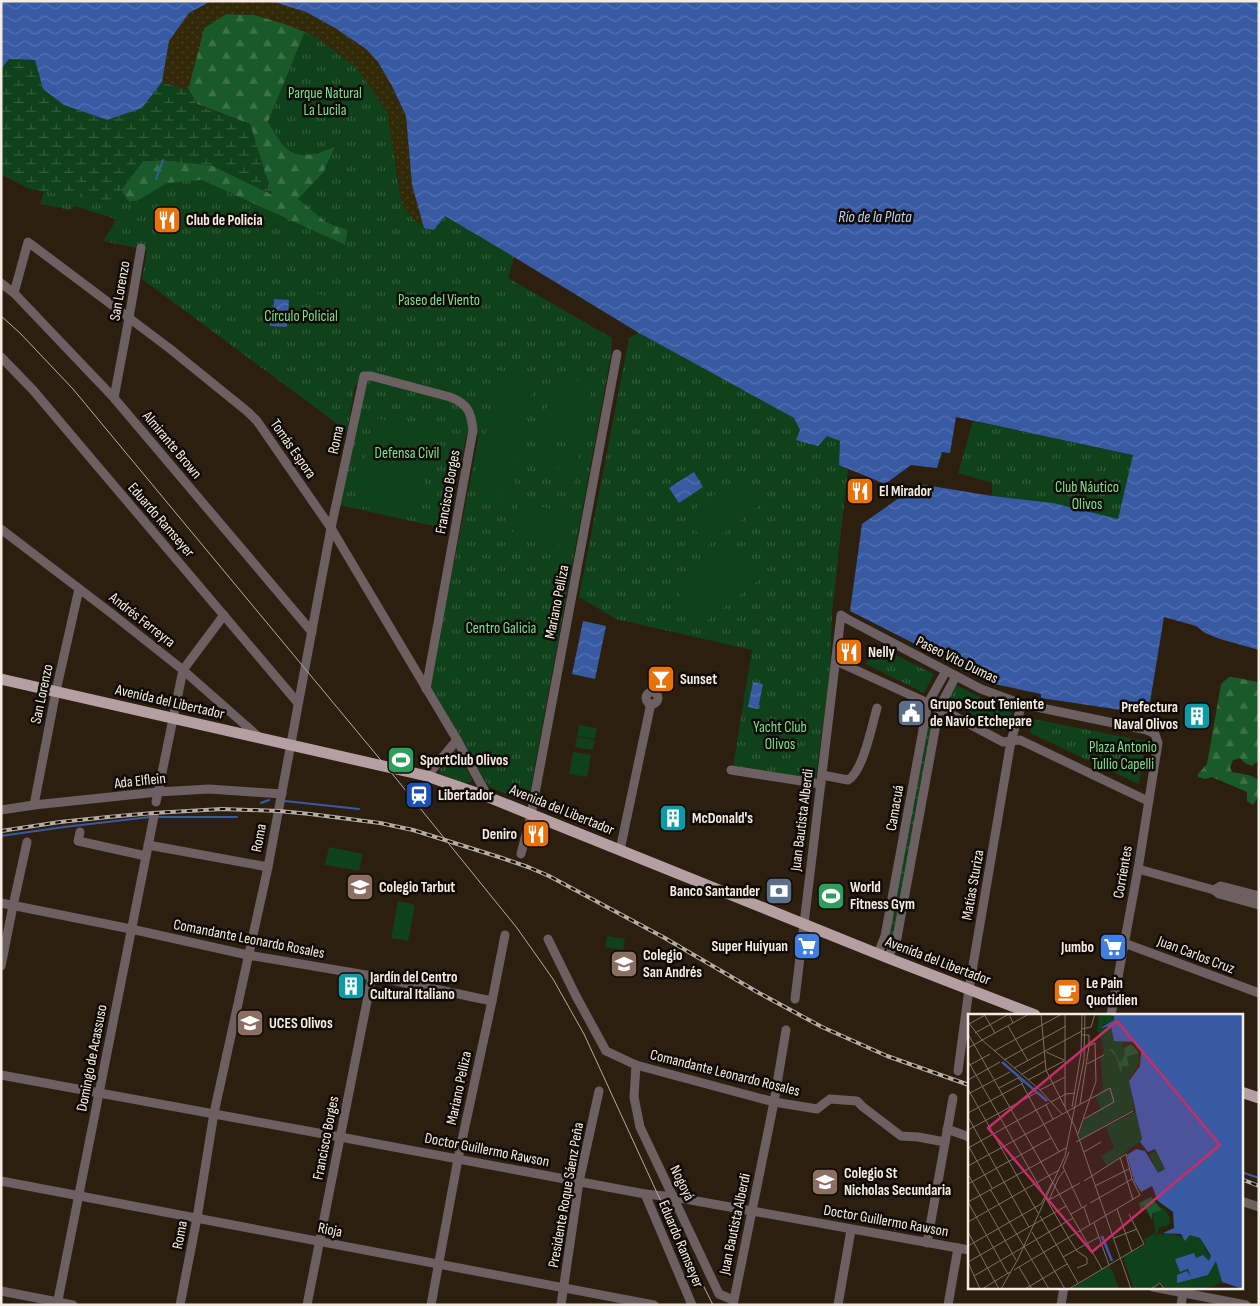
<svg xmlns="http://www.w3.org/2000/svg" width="1260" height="1306" viewBox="0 0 1260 1306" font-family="'Sofia Sans Condensed',sans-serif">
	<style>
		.grass { fill: url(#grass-dots) }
		.forest { fill: url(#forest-firs) }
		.wetland { fill: url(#wetland-marsh) }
		.sand { fill: url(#sand-dots) }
		.park { fill: url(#park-tufts) }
		.garden { fill: #0f411b }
		.water { fill: url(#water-waves) }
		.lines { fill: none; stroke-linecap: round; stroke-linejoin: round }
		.stream { stroke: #375aa3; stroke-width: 2 }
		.minor { stroke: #6c6062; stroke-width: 9 }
		.major { stroke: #b69fa2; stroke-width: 11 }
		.tram { stroke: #b6aca1; stroke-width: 1 }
		.rail-casing { stroke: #b6aca1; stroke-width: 4 }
		.rail { stroke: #100a05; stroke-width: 2; stroke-dasharray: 5.5; stroke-linecap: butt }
		.labels { text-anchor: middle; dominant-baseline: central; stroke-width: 5; stroke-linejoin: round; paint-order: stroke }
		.park-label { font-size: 15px; fill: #7ae28c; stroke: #100a05 }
		.poi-label { font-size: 15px; font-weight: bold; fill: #f5ede3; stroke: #100a05; text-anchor: start }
		.street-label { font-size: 15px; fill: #f5ede3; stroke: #100a05 }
		.water-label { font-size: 16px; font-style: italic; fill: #bbd1fa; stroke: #100a05 }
		.inset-river { fill: none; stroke: #375aa3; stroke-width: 2.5 }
		.inset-road { fill: none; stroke: #7c7164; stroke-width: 1 }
		.view { fill: #c72d69; fill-opacity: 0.15; stroke: #c72d69; stroke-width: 2.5 }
		.inset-edge { fill: none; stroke: #f5ede3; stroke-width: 2.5 }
	</style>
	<defs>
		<pattern id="grass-dots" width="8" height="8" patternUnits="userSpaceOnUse" patternTransform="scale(1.25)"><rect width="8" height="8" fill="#0f411b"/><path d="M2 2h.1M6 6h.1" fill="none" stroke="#335d3c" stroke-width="1.8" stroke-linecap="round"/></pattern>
		<pattern id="forest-firs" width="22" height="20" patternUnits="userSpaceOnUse" patternTransform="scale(1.25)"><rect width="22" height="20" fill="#1a5929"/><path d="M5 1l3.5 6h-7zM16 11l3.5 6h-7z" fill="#3c7148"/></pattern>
		<pattern id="wetland-marsh" width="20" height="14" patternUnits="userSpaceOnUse" patternTransform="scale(1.25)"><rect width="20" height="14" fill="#0f411b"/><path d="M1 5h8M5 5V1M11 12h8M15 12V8" fill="none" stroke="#335d3c"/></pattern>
		<pattern id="sand-dots" width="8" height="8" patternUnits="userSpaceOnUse" patternTransform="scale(1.25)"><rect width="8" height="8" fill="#312908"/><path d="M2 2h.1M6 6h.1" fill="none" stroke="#453e20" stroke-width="1.8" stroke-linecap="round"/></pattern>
		<pattern id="park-tufts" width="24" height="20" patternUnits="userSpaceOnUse" patternTransform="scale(1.25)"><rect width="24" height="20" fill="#0f411b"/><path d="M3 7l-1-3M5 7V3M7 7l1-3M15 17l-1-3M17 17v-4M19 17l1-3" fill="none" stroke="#335d3c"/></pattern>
		<pattern id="water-waves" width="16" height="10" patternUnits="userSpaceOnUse" patternTransform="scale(1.25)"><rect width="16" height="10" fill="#375aa3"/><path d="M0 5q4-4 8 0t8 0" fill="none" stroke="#5572b0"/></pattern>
	</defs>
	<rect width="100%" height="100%" fill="#2c1f10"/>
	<path class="grass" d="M928 714 934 717 894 938 887 936Z"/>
	<g class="forest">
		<path d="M226 14 255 15 288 25 305 32 268 122 316 154 336 146 323 173 299 199 326 222 348 230 345 245 201 180 143 198 137 201 129 202 121 190 143 161 163 160 211 165 271 194 250 124 197 104 188 89 204 28Z"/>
		<path d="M1229 677C1239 677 1248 681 1259 682V760L1252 766 1245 763 1240 758 1233 760 1230 767 1232 772C1242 774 1252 774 1259 781V796L1253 805 1247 801V792L1212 777 1205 779 1198 777V774L1207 764 1221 684Z"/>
	</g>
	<path class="wetland" d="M8 59 35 60 43 89 64 105 106 120 142 108 162 82 188 90 197 105 250 124 272 194 211 165 163 160 143 161 121 190 129 202H108L29 189 1 174V69Z"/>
	<path class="sand" d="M211 1H271L306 12 335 28 366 49 378 62 392 86 406 116 412 185 424 228 407 213 401 201 396 164 313 35 288 25 255 15 226 14 204 28 188 90 162 82 169 41 189 13Z"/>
	<g class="park">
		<path d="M305 32 313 35 357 68 387 112 401 201C408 216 418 226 434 230L445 216 514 257 508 278 612 338 611 355 528 802 489 787 431 688 445 609 479 435 467 433 447 529 339 505 361 386 355 385 347 431 142 279 147 250 103 241 112 227 116 219 74 206 71 210 40 204 44 191 108 202H129L137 201 167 183 201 180 345 245 348 230 326 222 298 199 323 173 335 146C329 148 323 152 317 153 288 161 281 143 268 122Z"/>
		<path d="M639 333 794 418 800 430 796 440 827 436 840 441 839 465 848 469 832 612 830 671 815 785 732 773 752 650 616 619 579 597 629 338Z"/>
		<path d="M973 421 1133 455 1111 616 1037 501 992 496V483L958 473Z"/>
		<path d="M875 645 934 674 924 693 866 664Z"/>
		<path d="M956 685 1012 713 1004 730 947 702Z"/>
		<path d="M1033 719 1145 741 1139 784 1030 733Z"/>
		<path d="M452 751 456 752 472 778 471 782 464 783 440 774 439 771Z"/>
	</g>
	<g class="garden">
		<path d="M310 293 353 301 351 311 308 303Z"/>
		<path d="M322 314 333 316 328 341 317 339Z"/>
		<path d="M498 370 535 376 512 498 475 491Z"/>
		<path d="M553 375 593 383 580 445 541 437Z"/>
		<path d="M374 418 435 431 417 517 356 505Z"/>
		<path d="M543 443 558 447 552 476 536 473Z"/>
		<path d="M562 447 580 451 573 485 555 481Z"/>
		<path d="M741 475 762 504 707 546 685 516Z"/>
		<path d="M519 503 574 513 567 547 512 537Z"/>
		<path d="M731 544 759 580 702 624 674 587Z"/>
		<path d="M579 725 597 728 595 739 577 736Z"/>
		<path d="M577 737 595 740 593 750 575 747Z"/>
		<path d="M573 752 591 755 587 777 569 774Z"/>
		<path d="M329 847 363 854 359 871 325 865Z"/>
		<path d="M398 901 415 905 408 941 391 938Z"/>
		<path d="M607 936 625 939 623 950 605 947Z"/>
	</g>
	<g class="water">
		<path d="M1 1H211L189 13 169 41 162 82 142 108 107 120 64 105 43 89 35 60 9 59 1 69Z"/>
		<path d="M271 1H1259V650L1220 639 1205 633 1196 626 1164 617 1148 714 1041 698V694L994 684 850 611 862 524 919 484 992 496 1053 503 1118 519 1133 455 956 417 950 453 942 452 937 468 911 465 885 484 839 465 840 441 827 436 818 446 796 440 800 430 794 418 639 333 514 257 445 216 434 230 424 228 412 185 406 116 392 86 378 62 366 49 335 28 306 12Z"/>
		<path d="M274 299 289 300 287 327 270 326V322H273Z"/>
		<path d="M694 472 703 487 679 503 669 488Z"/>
		<path d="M583 621 606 626 595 679 572 674Z"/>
		<path d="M753 682 763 684 758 709 748 707Z"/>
	</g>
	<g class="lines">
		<g class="stream">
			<path d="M156 179 163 160"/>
			<path d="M285 801 359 809"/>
			<path d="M261 803 269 800"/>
			<path d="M157 817H237"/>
			<path d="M1 836 64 827 150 817"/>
			<path d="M1241 1172 1259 1178"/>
		</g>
		<g class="minor">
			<path d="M1 283 14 293 114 398 312 632"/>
			<path d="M14 293 28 242 169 348 248 412 257 421 331 528 457 740 488 797"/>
			<path d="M1 357 33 390 298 703"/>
			<path d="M114 398 129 318 141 248"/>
			<path d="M1 529 111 613 183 670 260 738"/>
			<path d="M836 661 939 708 1003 742 1020 740 1148 801"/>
			<circle cx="652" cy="698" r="6"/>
			<path d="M731 770 821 784"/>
			<path d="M822 775 848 780C863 772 872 725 877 708"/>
			<path d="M427 776 457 740"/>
			<path d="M156 802 183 670 224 615"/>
			<path d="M34 805 56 691 79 589"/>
			<path d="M1 810 34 805 158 792 209 789 282 794"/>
			<path d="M80 832 78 841 146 856"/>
			<path d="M148 845 268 867"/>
			<path d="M620 850 650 708 649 703"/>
			<path d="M521 854 531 815 617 354"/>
			<path d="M1138 869 1214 890 1219 894 1259 905"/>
			<path d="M1214 890 1221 886 1259 896"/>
			<path d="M1 903 131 929 248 955 372 976 492 1001"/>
			<path d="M548 939 576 996 606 1051 636 1065 774 1102 817 1109 830 1099 857 1101 863 1107 901 1136 918 1137 945 1142"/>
			<path d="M1124 943 1259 993"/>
			<path d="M878 954 885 936 928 703 946 671"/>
			<path d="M888 958 897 938 939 708 956 676"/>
			<path d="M1 966 13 906 27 842"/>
			<path d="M795 999 841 615 849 620 981 689 1022 704 1147 730 1155 734 1158 743 1138 869 1111 1015"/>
			<path d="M636 1065 634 1097 640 1127 719 1294 733 1300"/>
			<path d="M958 1071 969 989 1011 741 1022 704"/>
			<path d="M1 1075 340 1137 645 1194 674 1197 752 1211 969 1250"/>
			<path d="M947 1129 969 1137"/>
			<path d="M1 1181 654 1305"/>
			<path d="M645 1194 692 1305"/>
			<path d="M1241 1201 1259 1207"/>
			<path d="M927 1243 953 1098"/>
			<path d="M1153 1287 1246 1305"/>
			<path d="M1 1291 73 1305"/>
			<path d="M57 1305 154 816"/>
			<path d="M180 1305 197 1218 214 1113 268 867 331 528 364 376H371L450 397C468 404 471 412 473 430L426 689"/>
			<path d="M307 1305 372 976"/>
			<path d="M431 1305 458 1159 492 1001 505 935"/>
			<path d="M561 1305 579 1182 599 1091"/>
			<path d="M733 1305 774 1102 786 1030"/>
			<path d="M838 1305 851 1230"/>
			<path d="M948 1305 958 1248"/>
			<path d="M1061 1305 1064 1287"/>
			<path d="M1181 1305 1184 1287"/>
		</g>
		<g class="major">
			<path d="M1 679 427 776 488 797 888 958 1035 1015"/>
			<path d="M1241 1092 1259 1098"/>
		</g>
		<path class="tram" d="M1 316 20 333 73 389 394 776 517 928 553 979 584 1034 658 1195 713 1305"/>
		<g class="rail-casing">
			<g id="rail">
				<path d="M1 831 60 822 108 817 153 813 222 809 279 811 310 814 380 823 413 830 502 858 528 867 549 876 663 937 759 993 822 1027 887 1056 969 1085"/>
				<path d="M1241 1179 1259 1186"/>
			</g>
		</g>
		<use href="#rail" class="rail"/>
	</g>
	<defs>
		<g id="restaurant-square" transform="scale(1.4375)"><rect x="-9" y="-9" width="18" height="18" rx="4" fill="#e8710a" stroke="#100a05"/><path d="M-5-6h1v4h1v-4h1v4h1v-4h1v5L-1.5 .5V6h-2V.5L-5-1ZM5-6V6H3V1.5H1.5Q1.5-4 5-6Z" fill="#fff"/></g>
		<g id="bar-square" transform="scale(1.4375)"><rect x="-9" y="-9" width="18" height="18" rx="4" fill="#e8710a" stroke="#100a05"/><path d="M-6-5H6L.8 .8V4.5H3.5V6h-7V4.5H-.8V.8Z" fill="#fff"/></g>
		<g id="civic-square" transform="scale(1.4375)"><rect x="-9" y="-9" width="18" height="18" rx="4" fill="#5c6f8a" stroke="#100a05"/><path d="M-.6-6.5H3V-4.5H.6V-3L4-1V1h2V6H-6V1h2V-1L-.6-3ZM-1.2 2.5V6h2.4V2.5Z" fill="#fff"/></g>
		<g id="building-square" transform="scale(1.4375)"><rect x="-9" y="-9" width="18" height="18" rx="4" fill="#0f9aa8" stroke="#100a05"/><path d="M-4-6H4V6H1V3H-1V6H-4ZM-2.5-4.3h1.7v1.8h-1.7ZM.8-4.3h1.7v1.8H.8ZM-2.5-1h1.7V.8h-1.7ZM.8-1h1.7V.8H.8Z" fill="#fff"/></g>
		<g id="stadium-square" transform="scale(1.4375)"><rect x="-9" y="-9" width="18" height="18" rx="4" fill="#2e9e5b" stroke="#100a05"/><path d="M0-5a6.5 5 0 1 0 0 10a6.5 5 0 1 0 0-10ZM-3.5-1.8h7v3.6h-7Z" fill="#fff"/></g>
		<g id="station-square" transform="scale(1.4375)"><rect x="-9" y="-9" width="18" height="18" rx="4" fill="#1a4fb4" stroke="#100a05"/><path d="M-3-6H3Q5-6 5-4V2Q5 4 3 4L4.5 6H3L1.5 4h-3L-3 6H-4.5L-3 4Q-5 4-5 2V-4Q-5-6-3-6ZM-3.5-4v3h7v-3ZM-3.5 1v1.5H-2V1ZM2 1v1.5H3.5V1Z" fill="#fff"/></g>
		<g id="school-square" transform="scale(1.4375)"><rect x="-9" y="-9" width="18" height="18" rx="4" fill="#8d6e63" stroke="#100a05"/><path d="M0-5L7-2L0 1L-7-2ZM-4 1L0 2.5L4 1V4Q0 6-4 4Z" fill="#fff"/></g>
		<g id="bank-square" transform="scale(1.4375)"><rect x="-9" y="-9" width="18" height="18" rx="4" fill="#5c6f8a" stroke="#100a05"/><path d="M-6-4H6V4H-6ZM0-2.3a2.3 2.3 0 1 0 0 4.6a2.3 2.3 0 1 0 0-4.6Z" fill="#fff"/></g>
		<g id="supermarket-square" transform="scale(1.4375)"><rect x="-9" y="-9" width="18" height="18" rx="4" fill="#3f7fe0" stroke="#100a05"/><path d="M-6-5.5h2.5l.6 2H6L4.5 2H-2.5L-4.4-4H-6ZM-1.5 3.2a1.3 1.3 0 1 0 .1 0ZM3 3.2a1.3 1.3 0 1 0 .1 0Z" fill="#fff"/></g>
		<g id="cafe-square" transform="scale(1.4375)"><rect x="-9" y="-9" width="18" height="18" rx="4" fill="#e8710a" stroke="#100a05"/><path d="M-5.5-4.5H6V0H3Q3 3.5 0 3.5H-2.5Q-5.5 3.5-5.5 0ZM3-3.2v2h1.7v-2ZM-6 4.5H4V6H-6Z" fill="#fff"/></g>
		<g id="university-square" transform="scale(1.4375)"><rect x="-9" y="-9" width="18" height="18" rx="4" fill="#8d6e63" stroke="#100a05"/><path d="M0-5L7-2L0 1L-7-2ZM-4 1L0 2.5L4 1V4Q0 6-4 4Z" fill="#fff"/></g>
	</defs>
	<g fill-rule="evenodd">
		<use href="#restaurant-square" x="167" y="220"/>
		<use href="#restaurant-square" x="860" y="491"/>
		<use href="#restaurant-square" x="849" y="652"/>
		<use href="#bar-square" x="661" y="679"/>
		<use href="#civic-square" x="911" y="713"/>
		<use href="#building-square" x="1197" y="716"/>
		<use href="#stadium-square" x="401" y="760"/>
		<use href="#station-square" x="419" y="795"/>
		<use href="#building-square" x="673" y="818"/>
		<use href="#restaurant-square" x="536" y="834"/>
		<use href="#school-square" x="360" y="887"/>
		<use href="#bank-square" x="779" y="891"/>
		<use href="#stadium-square" x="831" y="896"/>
		<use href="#supermarket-square" x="807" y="946"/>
		<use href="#supermarket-square" x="1113" y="947"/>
		<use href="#school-square" x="624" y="964"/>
		<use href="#building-square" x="351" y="986"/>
		<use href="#cafe-square" x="1067" y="992"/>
		<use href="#university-square" x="250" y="1023"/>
		<use href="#school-square" x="825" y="1182"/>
	</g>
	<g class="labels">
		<g class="park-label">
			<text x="325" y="93">Parque Natural<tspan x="325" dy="17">La Lucila</tspan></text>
			<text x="439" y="300">Paseo del Viento</text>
			<text x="301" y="316">Círculo Policial</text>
			<text x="407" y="453">Defensa Civil</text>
			<text x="1087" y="487">Club Náutico<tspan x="1087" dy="17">Olivos</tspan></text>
			<text x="501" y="628">Centro Galicia</text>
			<text x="780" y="727">Yacht Club<tspan x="780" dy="17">Olivos</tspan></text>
			<text x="1123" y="747">Plaza Antonio<tspan x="1123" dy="17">Tullio Capelli</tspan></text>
		</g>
		<g class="poi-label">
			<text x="186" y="220">Club de Policía</text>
			<text x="879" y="491">El Mirador</text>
			<text x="868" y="652">Nelly</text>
			<text x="680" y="679">Sunset</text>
			<text x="930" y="704">Grupo Scout Teniente<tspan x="930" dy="17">de Navío Etchepare</tspan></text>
			<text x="1178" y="707" text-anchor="end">Prefectura<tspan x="1178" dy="17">Naval Olivos</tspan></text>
			<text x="420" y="760">SportClub Olivos</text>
			<text x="438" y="795">Libertador</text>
			<text x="692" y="818">McDonald's</text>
			<text x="517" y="834" text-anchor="end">Deniro</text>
			<text x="379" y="887">Colegio Tarbut</text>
			<text x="850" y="887">World<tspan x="850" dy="17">Fitness Gym</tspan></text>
			<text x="760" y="891" text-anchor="end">Banco Santander</text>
			<text x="788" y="946" text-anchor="end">Super Huiyuan</text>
			<text x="1094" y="947" text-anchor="end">Jumbo</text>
			<text x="643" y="955">Colegio<tspan x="643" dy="17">San Andrés</tspan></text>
			<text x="370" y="977">Jardín del Centro<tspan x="370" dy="17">Cultural Italiano</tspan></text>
			<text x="1086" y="983">Le Pain<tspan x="1086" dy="17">Quotidien</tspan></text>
			<text x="269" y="1023">UCES Olivos</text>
			<text x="844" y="1173">Colegio St<tspan x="844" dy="17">Nicholas Secundaria</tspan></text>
		</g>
		<g class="street-label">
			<text transform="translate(120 291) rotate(-80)">San Lorenzo</text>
			<text transform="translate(336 440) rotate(-78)">Roma</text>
			<text transform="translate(172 445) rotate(50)">Almirante Brown</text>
			<text transform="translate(293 449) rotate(55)">Tomás Espora</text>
			<text transform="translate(448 492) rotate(-80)">Francisco Borges</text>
			<text transform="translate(161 520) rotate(49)">Eduardo Ramseyer</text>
			<text transform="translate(557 602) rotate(-79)">Mariano Pelliza</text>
			<text transform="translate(142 620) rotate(38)">Andrés Ferreyra</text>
			<text transform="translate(957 660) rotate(26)">Paseo Vito Dumas</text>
			<text transform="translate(42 694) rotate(-78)">San Lorenzo</text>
			<text transform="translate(170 702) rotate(13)">Avenida del Libertador</text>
			<text transform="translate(140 781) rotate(-6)">Ada Elflein</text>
			<text transform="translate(895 808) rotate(-80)">Camacuá</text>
			<text transform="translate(562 810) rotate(22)">Avenida del Libertador</text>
			<text transform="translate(802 820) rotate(-83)">Juan Bautista Alberdi</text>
			<text transform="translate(259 838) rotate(-79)">Roma</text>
			<text transform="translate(1123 872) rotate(-80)">Corrientes</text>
			<text transform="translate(973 885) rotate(-80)">Matías Sturiza</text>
			<text transform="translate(249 939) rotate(11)">Comandante Leonardo Rosales</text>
			<text transform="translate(1196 955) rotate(21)">Juan Carlos Cruz</text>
			<text transform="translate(938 961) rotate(21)">Avenida del Libertador</text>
			<text transform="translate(92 1058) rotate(-79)">Domingo de Acassuso</text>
			<text transform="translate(725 1073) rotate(14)">Comandante Leonardo Rosales</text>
			<text transform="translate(459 1088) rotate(-78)">Mariano Pelliza</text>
			<text transform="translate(326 1138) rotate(-79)">Francisco Borges</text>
			<text transform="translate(487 1150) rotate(11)">Doctor Guillermo Rawson</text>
			<text transform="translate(682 1183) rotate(64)">Nogoyá</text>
			<text transform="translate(566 1195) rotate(-80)">Presidente Roque Sáenz Peña</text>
			<text transform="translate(886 1221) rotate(10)">Doctor Guillermo Rawson</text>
			<text transform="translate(735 1224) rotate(-78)">Juan Bautista Alberdi</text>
			<text transform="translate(330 1230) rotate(11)">Rioja</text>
			<text transform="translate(180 1235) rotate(-79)">Roma</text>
			<text transform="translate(681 1244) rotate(67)">Eduardo Ramseyer</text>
		</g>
		<g class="water-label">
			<text x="875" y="217">Río de la Plata</text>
		</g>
	</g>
	<g transform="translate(968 1014)">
		<rect width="275" height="275" fill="#2c1f10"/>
		<path d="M131 0 146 1V6L134 11 158 27 173 42 155 35 139 36 129 16ZM190 191 199 198 202 205 201 211 191 214 188 222 184 198 193 196ZM199 218 219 225 222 221 232 224 204 239 194 221Z" fill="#0f411b"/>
		<path d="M163 29 171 39 159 43 162 52 153 61 147 41 139 36 144 34 150 41ZM183 183 194 196 184 199V206L176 191 173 196 171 189Z" fill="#1a5929"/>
		<path d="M143 12 150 30 155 33 157 41 152 49 146 36 138 34 129 16Z" fill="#0f411b"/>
		<path d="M158 27 167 28 174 47 161 67 171 40 166 30 155 33 154 29Z" fill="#312908"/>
		<path d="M132 27 147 41 153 61 154 52H161L159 43 171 39 169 54 161 64 166 95 113 125 111 120 116 106 133 94 127 82 135 76 133 44 136 36ZM168 97 174 126 139 152 133 142 146 134 138 113ZM187 137 198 157 180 167 185 150 181 140ZM187 219 188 222 193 219 204 238 232 224 240 240 251 249 253 269 237 275H196L193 268 182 275H166L155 243 178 230 176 225Z" fill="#0f411b"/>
		<path d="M201 235 205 244 192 251 186 241ZM184 250 186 254 172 260 176 268 168 272 163 260ZM142 251 151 275H103Z" fill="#0f411b"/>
		<path d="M138 0H275V275L254 268 248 247 240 261 209 269V261L219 257 223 263 220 255 212 258 207 245 226 239 228 244 235 241 241 247 243 242 232 224 222 221 217 227 213 220 195 219 206 214 205 198 190 187 184 172 173 178 166 167 159 141 168 135 177 137 190 159 197 155 187 135 180 138 172 128 174 125 161 67 172 52 173 38 167 28 146 27 143 12 132 14 146 6V2Z" fill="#375aa3"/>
		<path class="inset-river" d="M34 48 79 87M134 222 144 247"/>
		<path class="inset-road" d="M16 0 27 19M73 0 78 56 107 113 163 275M97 0V93M0 8 14 26 72 76 94 100M1 10 19 0M40 12 60 47M114 15 123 13 127 0M7 19 41 0 45 9M0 20 134 255M0 34 61 0M26 37 94 0M78 38 96 46M36 46 98 12M0 47 100 223 109 237 119 244V250L109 254M119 50 136 41M0 52 22 40M46 54 114 17M54 60 77 47M0 66 32 48M60 66 96 47M54 70 91 138M0 75 70 199M72 76 97 63M0 80 42 58M83 88 98 80 107 79M112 90 121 32V21H114M78 91 85 105M104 93 113 39 114 0M0 99 55 69 50 64 31 74M0 103 61 213M0 116 68 79M110 120 128 67 127 29 121 32M108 128 165 97M0 131 24 174M0 134 81 89M101 138 95 153 114 194M116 138 133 128M152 143 165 186M0 152 142 74 146 88 116 105M0 160 48 246M0 170 83 124M127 172 161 155M22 175 81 275M81 186 91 163 96 157M79 187 112 169M0 188 98 134M0 188 40 260M122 189 164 165M116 193 122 211M149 195 164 238M103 200 119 191M72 202 110 269M0 208 91 156M126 209 141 251M0 218 31 275M64 218 97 275M146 224 169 215M0 232 73 190 84 169M95 243 131 223M0 248 98 192M0 248 12 275M51 253 64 275M46 256 172 181 164 165 158 140 116 167M6 262 105 204M14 275 42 258M33 275 50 245 97 142 116 46 117 0M57 275 99 250M101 275 176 230 161 200M183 275 192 269 196 275"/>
		<path class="view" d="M149 7 252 131 124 238 20 114Z"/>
		<rect width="275" height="275" class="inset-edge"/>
	</g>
	<rect width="1260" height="1306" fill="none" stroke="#f5ede3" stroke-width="5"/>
</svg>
